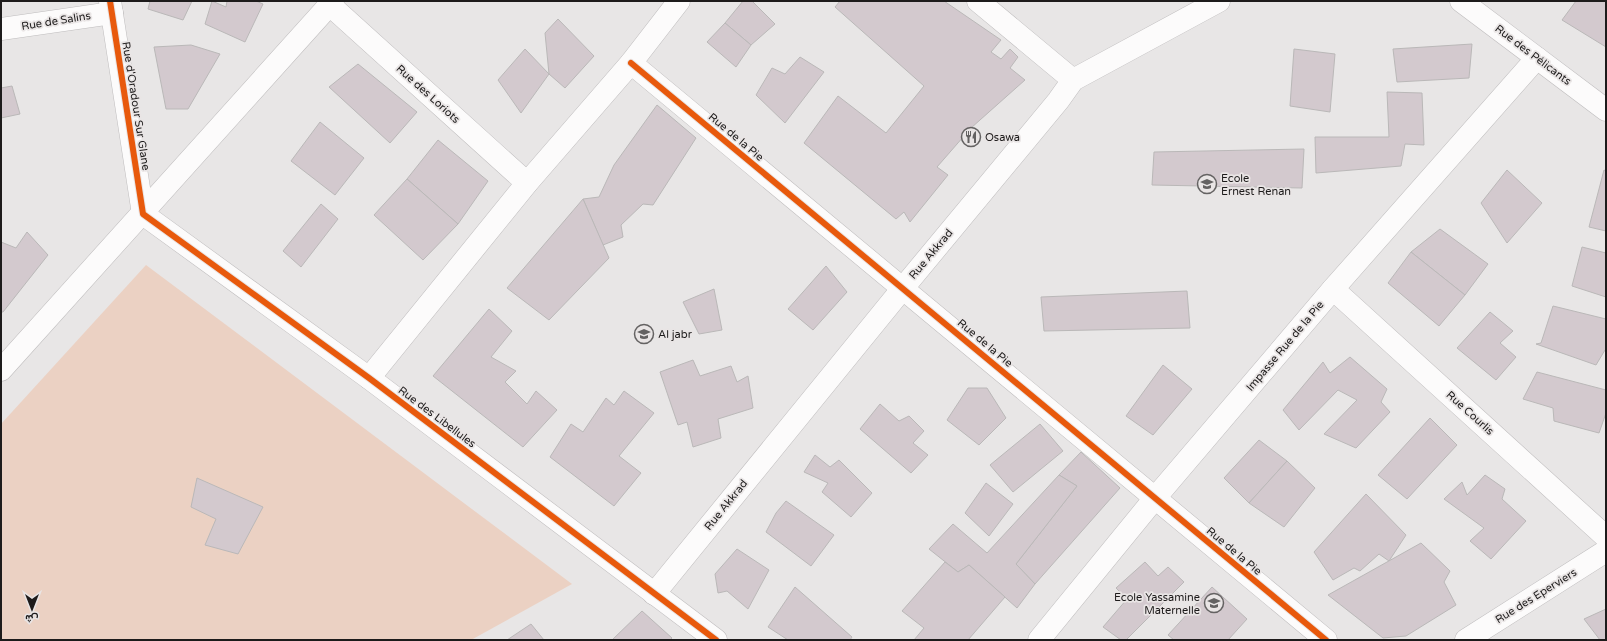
<svg xmlns="http://www.w3.org/2000/svg" width="1607" height="641" viewBox="0 0 1607 641" font-family="'Varela Round',Vazirmatn,sans-serif">
	<style>
		.green { fill: #ebd1c3 }
		.building { fill: #d3c9ce; stroke: #bab8b8 }
		.lines { fill: none; stroke-linecap: round; stroke-linejoin: round }
		.minor-casing { stroke: #bebcbd; stroke-width: 23 }
		.minor { stroke: #fcfbfb; stroke-width: 22 }
		.cycleway-casing { stroke: #e9e5e5; stroke-width: 8 }
		.cycleway { stroke: #e8590c; stroke-width: 6 }
		.labels { text-anchor: middle; dominant-baseline: central; stroke-width: 3.5; stroke-linejoin: round; paint-order: stroke }
		.street-label { font-size: 11px; fill: #1d1b1b; stroke: #e9e5e5 }
		.poi-label { font-size: 11px; fill: #1d1b1b; stroke: #e9e5e5; text-anchor: start }
	</style>
	<rect width="100%" height="100%" fill="#e8e6e6"/>
	<path class="green" d="M146 265 572 584 471 640H1V424Z"/>
	<g class="building">
		<path d="M150 1H192L183 20 148 9Z"/>
		<path d="M212 1 226 7 227 1H256L263 4 245 42 205 24Z"/>
		<path d="M743 1H752L775 24 751 45 725 23Z"/>
		<path d="M840 1H944L1001 40 991 52 1001 59 1010 49 1018 57 1010 68 1025 80 971 128 937 167 948 175 910 222 904 212 896 219 804 143 838 96 886 133 924 86 835 7Z"/>
		<path d="M1576 1H1606V47L1562 20Z"/>
		<path d="M558 19 594 56 565 88 549 74 545 33Z"/>
		<path d="M725 23 751 45 736 67 707 42Z"/>
		<path d="M1472 44 1469 78 1397 82 1393 49Z"/>
		<path d="M191 45 220 54 188 109H166L154 47Z"/>
		<path d="M525 49 549 74 521 113 498 80Z"/>
		<path d="M1294 49 1335 54 1330 112 1290 106Z"/>
		<path d="M800 57 824 72 785 123 756 95 772 68 785 74Z"/>
		<path d="M358 64 417 112 390 143 329 87Z"/>
		<path d="M12 86 20 114 1 118V88Z"/>
		<path d="M1387 92 1422 93 1424 145 1405 144 1401 166 1316 173 1315 137H1389Z"/>
		<path d="M657 105 696 138 653 205 643 204 621 225 623 237 603 245 583 199 599 197 614 165Z"/>
		<path d="M320 122 364 158 335 195 291 161Z"/>
		<path d="M438 140 488 181 458 224 407 179Z"/>
		<path d="M1304 149 1302 188 1152 185 1154 152Z"/>
		<path d="M1507 170 1542 203 1507 243 1481 203Z"/>
		<path d="M1604 170 1606 171V231L1589 227Z"/>
		<path d="M407 179 458 224 423 260 374 215Z"/>
		<path d="M583 199 609 258 549 320 507 288Z"/>
		<path d="M321 204 338 219 301 267 283 251Z"/>
		<path d="M1440 229 1488 264 1465 295 1411 252Z"/>
		<path d="M27 232 48 255 3 312H1V242L16 248Z"/>
		<path d="M1582 247 1606 253V297L1572 286Z"/>
		<path d="M1411 252 1465 295 1439 326 1388 283Z"/>
		<path d="M826 266 847 292 813 330 788 309Z"/>
		<path d="M714 289 722 330 699 334 683 302Z"/>
		<path d="M1187 291 1190 328 1044 331 1041 297Z"/>
		<path d="M1553 306 1606 319V351L1605 350 1596 365 1536 344 1541 343Z"/>
		<path d="M489 309 512 331 491 357 516 371 505 382 527 404 536 391 557 410 523 447 433 376Z"/>
		<path d="M1490 312 1513 331 1500 343 1516 357 1496 380 1457 348Z"/>
		<path d="M1350 357 1387 389 1381 402 1390 412 1356 448 1324 434 1357 400 1338 390 1299 430 1283 410 1323 362 1330 373Z"/>
		<path d="M693 360 700 376 731 366 737 382 748 376 753 408 718 419 721 438 693 447 687 422 678 425 660 372Z"/>
		<path d="M1163 365 1192 389 1153 435 1126 416Z"/>
		<path d="M1537 372 1606 390V413L1599 433 1554 421 1553 408 1523 399Z"/>
		<path d="M968 388H987L1006 418 979 445 947 420Z"/>
		<path d="M624 391 654 413 619 456 641 473 614 506 550 457 571 424 583 432 606 398 614 405Z"/>
		<path d="M880 404 899 421 909 416 924 431 913 443 928 455 911 473 860 429Z"/>
		<path d="M1430 418 1457 445 1407 499 1378 475Z"/>
		<path d="M1040 424 1063 451 1013 492 990 465Z"/>
		<path d="M1259 440 1287 461 1249 503 1224 478Z"/>
		<path d="M1081 452 1120 488 1035 584 1016 564 1077 486 1059 475Z"/>
		<path d="M815 455 830 467 839 460 872 493 851 517 822 492 828 483 804 472Z"/>
		<path d="M1287 461 1315 488 1284 527 1249 503Z"/>
		<path d="M1059 475 1077 486 1016 564 1035 584 1017 608 969 565 958 572 929 549 953 524 987 553Z"/>
		<path d="M1485 475 1505 489 1502 499 1526 521 1491 559 1470 541 1484 528 1444 499 1462 482 1467 495Z"/>
		<path d="M197 478 263 507 238 554 205 545 216 519 191 507Z"/>
		<path d="M986 483 1013 504 989 536 965 513Z"/>
		<path d="M1366 494 1406 535 1389 561 1379 554 1360 571 1354 568 1333 580 1314 552Z"/>
		<path d="M786 501 834 535 811 566 766 532 776 513Z"/>
		<path d="M1421 543 1450 571 1444 582 1456 605 1406 636 1383 638 1328 595Z"/>
		<path d="M737 549 769 570 748 609 727 591 718 593 715 574Z"/>
		<path d="M945 562 958 572 969 565 1005 597 968 640H914L924 628 902 611Z"/>
		<path d="M1145 562 1158 576 1168 567 1184 582 1126 640H1121L1103 627 1127 599 1116 588Z"/>
		<path d="M795 587 852 637 850 640H788L768 627Z"/>
		<path d="M1212 587 1247 619 1228 640H1174L1168 635Z"/>
		<path d="M1606 609V640H1600L1584 619Z"/>
		<path d="M642 611 672 638 670 640H612Z"/>
		<path d="M531 624 544 640H507Z"/>
	</g>
	<g class="lines">
		<g class="minor-casing">
			<g id="minor">
				<path d="M110 1 143 214 369 378 716 640"/>
				<path d="M978 1 1073 80"/>
				<path d="M1461 1 1606 110"/>
				<path d="M330 5 527 183"/>
				<path d="M1 29 112 13"/>
				<path d="M631 63 1326 640"/>
				<path d="M1333 289 1606 537"/>
				<path d="M1 370 333 1"/>
				<path d="M369 378 527 183 631 63 679 1"/>
				<path d="M654 594 903 288 1058 101 1073 80 1219 1"/>
				<path d="M1039 640 1155 498 1333 289 1537 58"/>
				<path d="M1466 640 1606 551"/>
			</g>
		</g>
		<use href="#minor" class="minor"/>
		<g class="cycleway-casing">
			<g id="cycleway">
				<path d="M110 1 143 214 369 378 716 640"/>
				<path d="M631 63 1326 640"/>
			</g>
		</g>
		<use href="#cycleway" class="cycleway"/>
	</g>
	<defs>
		<g id="restaurant-ring" transform="scale(1)"><circle r="9.5" fill="#e9e5e5" stroke="#646262" stroke-width="1.5"/><path d="M-5-6h1v4h1v-4h1v4h1v-4h1v5L-1.5 .5V6h-2V.5L-5-1ZM5-6V6H3V1.5H1.5Q1.5-4 5-6Z" fill="#646262"/></g>
		<g id="school-ring" transform="scale(1)"><circle r="9.5" fill="#e9e5e5" stroke="#646262" stroke-width="1.5"/><path d="M0-5L7-2L0 1L-7-2ZM-4 1L0 2.5L4 1V4Q0 6-4 4Z" fill="#646262"/></g>
	</defs>
	<g fill-rule="evenodd">
		<use href="#restaurant-ring" x="971" y="137"/>
		<use href="#school-ring" x="1207" y="184"/>
		<use href="#school-ring" x="644" y="334"/>
		<use href="#school-ring" x="1214" y="603"/>
	</g>
	<g class="labels">
		<g class="street-label">
			<text transform="translate(56 21) rotate(-9)">Rue de Salins</text>
			<text transform="translate(1533 55) rotate(37)">Rue des Pélicants</text>
			<text transform="translate(428 94) rotate(42)">Rue des Loriots</text>
			<text transform="translate(136 106) rotate(81)">Rue d'Oradour Sur Glane</text>
			<text transform="translate(736 137) rotate(40)">Rue de la Pie</text>
			<text transform="translate(931 254) rotate(-50)">Rue Akkrad</text>
			<text transform="translate(985 343) rotate(40)">Rue de la Pie</text>
			<text transform="translate(1285 346) rotate(-50)">Impasse Rue de la Pie</text>
			<text transform="translate(1470 413) rotate(42)">Rue Courlis</text>
			<text transform="translate(437 417) rotate(37)">Rue des Libellules</text>
			<text transform="translate(726 505) rotate(-51)">Rue Akkrad</text>
			<text transform="translate(1234 551) rotate(40)">Rue de la Pie</text>
			<text transform="translate(1536 596) rotate(-32)">Rue des Eperviers</text>
		</g>
		<g class="poi-label">
			<text x="985" y="137">Osawa</text>
			<text x="1221" y="178">Ecole<tspan x="1221" dy="13">Ernest Renan</tspan></text>
			<text x="658" y="334">Al jabr</text>
			<text x="1200" y="597" text-anchor="end">Ecole Yassamine<tspan x="1200" dy="13">Maternelle</tspan></text>
		</g>
	</g>
	<rect width="1607" height="641" fill="none" stroke="#1d1b1b" stroke-width="4"/>
	<g transform="translate(32 609) rotate(180)" stroke="#e9e5e5" stroke-width="3" paint-order="stroke">
	<path d="M0-3L7 15L0 10L-7 15Z" fill="#1d1b1b"/>
	<text y="-6" font-size="11" font-weight="bold" text-anchor="middle" fill="#1d1b1b">ش</text>
	</g>
</svg>
